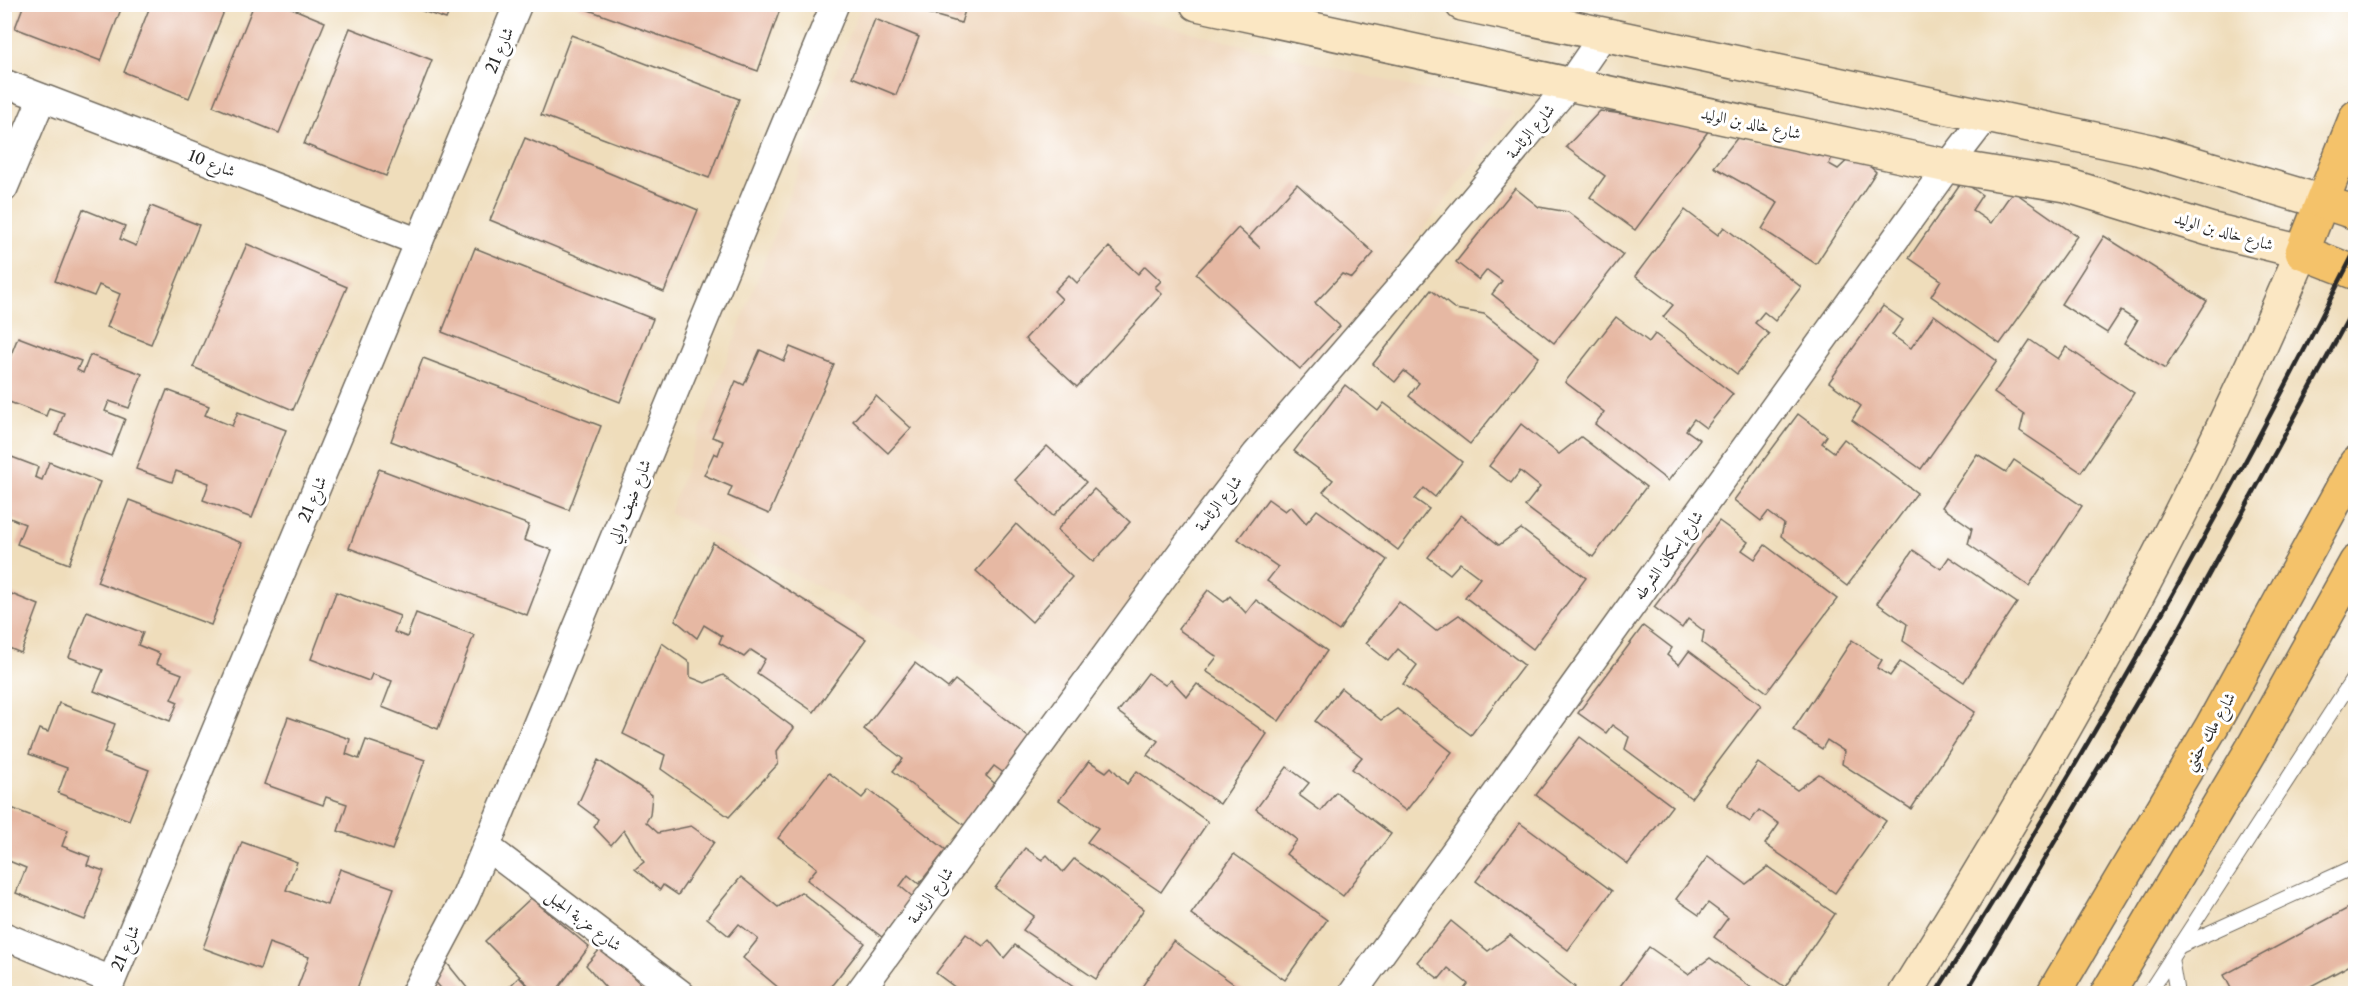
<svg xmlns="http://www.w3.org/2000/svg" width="2360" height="998" viewBox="0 0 2360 998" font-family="'Libre Caslon Text',Amiri,serif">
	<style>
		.built { fill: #efd6bc }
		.building { fill: #e6b8a3 }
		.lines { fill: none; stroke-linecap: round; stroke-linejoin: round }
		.lane-casing { stroke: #70695d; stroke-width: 16 }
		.street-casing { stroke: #70695d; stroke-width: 30 }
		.secondary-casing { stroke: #70695d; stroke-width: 36 }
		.highway-casing { stroke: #70695d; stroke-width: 36 }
		.lane { stroke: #fff; stroke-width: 14 }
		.street { stroke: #fff; stroke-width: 27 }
		.secondary { stroke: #fbe7c3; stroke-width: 33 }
		.highway { stroke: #f4c26a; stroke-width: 33 }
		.rail { stroke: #2b2b2b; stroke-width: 4.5 }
		.labels { text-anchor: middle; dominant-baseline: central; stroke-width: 6; stroke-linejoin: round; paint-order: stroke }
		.street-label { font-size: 16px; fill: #2b2b2b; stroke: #fff }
	</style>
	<rect width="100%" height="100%" fill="#fff"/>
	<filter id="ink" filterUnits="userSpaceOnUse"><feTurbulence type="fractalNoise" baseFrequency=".0167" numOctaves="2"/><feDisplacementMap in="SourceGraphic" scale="12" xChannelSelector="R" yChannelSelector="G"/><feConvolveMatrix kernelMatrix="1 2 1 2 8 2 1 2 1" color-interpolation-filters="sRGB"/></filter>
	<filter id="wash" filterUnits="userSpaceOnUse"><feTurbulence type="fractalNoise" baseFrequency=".008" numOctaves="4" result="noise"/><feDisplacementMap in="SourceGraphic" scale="24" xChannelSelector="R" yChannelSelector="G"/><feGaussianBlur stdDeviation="1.35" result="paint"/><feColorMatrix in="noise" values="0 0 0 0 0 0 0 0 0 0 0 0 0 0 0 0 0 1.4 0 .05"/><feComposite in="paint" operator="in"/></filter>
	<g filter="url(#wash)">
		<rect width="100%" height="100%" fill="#efddbb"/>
		<path class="built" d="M861 5H1081L1513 112 1060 705 669 513Z"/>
		<g id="blocks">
			<g class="building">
				<path d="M24 4H123L101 61 15 28Z"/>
				<path d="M151 4H227L189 98 124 72Z"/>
				<path d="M254 4H282L325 22 279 133 213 106Z"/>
				<path d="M572 4H782L758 71Z"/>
				<path d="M895 4H967L961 23Z"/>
				<path d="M405 5H452L446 19Z"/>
				<path d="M875 19 919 37 896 95 852 77Z"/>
				<path d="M350 28 432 60 386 176 304 144Z"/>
				<path d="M571 35 739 99 709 178 541 115Z"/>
				<path d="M1600 111 1712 126 1635 230 1590 197 1605 176 1566 147Z"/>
				<path d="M1738 137 1834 153 1829 164 1838 169 1855 153 1876 172 1816 264 1762 229 1778 203 1714 167Z"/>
				<path d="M525 138 698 210 664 292 490 220Z"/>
				<path d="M1962 181 1982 195 1972 210 1991 223 2013 191 2077 236 2000 344 1931 296 1941 280 1909 258Z"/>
				<path d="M1297 184 1374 253 1352 278 1342 274 1315 303 1340 326 1300 369 1196 274 1238 228 1260 248 1249 237Z"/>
				<path d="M1515 188 1539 207 1568 212 1623 255 1554 343 1492 294 1502 281 1487 270 1479 280 1456 262Z"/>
				<path d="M151 206 199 225 151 344 107 327 120 294 99 285 94 296 55 281 83 209 125 226 120 239 136 246Z"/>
				<path d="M1685 210 1718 235 1724 227 1801 287 1775 321 1764 312 1755 323 1769 334 1737 374 1663 317 1673 305 1635 276Z"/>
				<path d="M2104 236 2207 301 2165 369 2124 343 2137 321 2121 311 2107 333 2061 304Z"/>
				<path d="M247 244 347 287 293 410 193 367Z"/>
				<path d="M1109 247 1138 274 1145 266 1161 281 1155 287 1162 294 1077 387 1025 339 1062 299 1054 291 1069 275 1077 283Z"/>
				<path d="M475 248 653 319 620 402 442 332Z"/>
				<path d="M1431 290 1455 309 1484 314 1539 357 1470 444 1409 396 1419 383 1404 371 1395 382 1373 364Z"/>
				<path d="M1883 306 1903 320 1892 335 1911 348 1934 315 1997 361 1921 469 1852 420 1861 406 1829 382Z"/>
				<path d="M1616 317 1649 342 1655 334 1733 394 1706 428 1694 419 1686 430 1700 440 1668 481 1595 424 1604 412 1565 382Z"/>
				<path d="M18 337 81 361 77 370 83 373 90 355 142 374 129 408 109 401 105 411 125 419 111 456 56 435 64 413 49 408 46 416 4 400V372Z"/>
				<path d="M2030 340 2058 359 2066 347 2134 393 2081 472 2020 431 2024 414 1994 393Z"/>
				<path d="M790 347 834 365 769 514 728 496 732 487 704 475 714 453 718 455 723 441 712 437 736 381 744 385 760 350 784 361Z"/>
				<path d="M423 358 601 426 569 510 391 441Z"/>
				<path d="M1345 385 1378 411 1384 403 1462 462 1435 497 1424 488 1415 499 1429 509 1398 550 1323 492 1333 480 1294 451Z"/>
				<path d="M167 390 209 406 205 415 232 426 238 412 286 430 252 518 203 500 209 483 176 471 172 482 136 469Z"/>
				<path d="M876 396 911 428 888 453 853 421Z"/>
				<path d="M1798 414 1827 436 1822 443 1834 452 1844 439 1917 493 1847 586 1781 536 1784 524 1768 512 1761 521 1734 500Z"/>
				<path d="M1521 424 1559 454 1581 437 1646 487 1593 557 1525 506 1540 487 1520 471 1511 483 1489 466Z"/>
				<path d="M1047 446 1086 482 1053 516 1015 480Z"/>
				<path d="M4 454 38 467 35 477 42 480 49 462 100 482 69 564 17 544 25 524 10 518 7 527 4 526Z"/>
				<path d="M1977 454 2006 472 2014 460 2082 506 2029 586 1968 544 1972 528 1942 507Z"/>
				<path d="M379 469 529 525 524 540 552 550 527 615 349 548Z"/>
				<path d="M1094 489 1130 522 1093 562 1057 530Z"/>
				<path d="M1268 499 1285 511 1291 506 1306 523 1317 510 1387 560 1339 631 1267 581 1278 567 1238 539Z"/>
				<path d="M129 500 242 543 211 625 97 582Z"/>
				<path d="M1461 515 1499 545 1521 529 1586 578 1533 649 1465 597 1480 578 1460 563 1450 574 1428 557Z"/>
				<path d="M1719 521 1748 542 1742 550 1755 559 1765 545 1837 599 1767 692 1702 643 1704 631 1688 619 1682 628 1654 607Z"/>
				<path d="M1016 524 1072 577 1032 622 976 571Z"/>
				<path d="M713 543 866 639 814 712 757 673 765 659 751 650 744 657 719 643 722 636 704 625 697 638 675 620Z"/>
				<path d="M1913 550 1941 569 1949 557 2017 603 1964 682 1903 641 1907 624 1877 603Z"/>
				<path d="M1208 590 1224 602 1230 596 1246 613 1256 600 1327 651 1279 721 1206 671 1217 657 1178 629Z"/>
				<path d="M4 591 39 605 21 653 4 646Z"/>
				<path d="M336 592 400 616 394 632 407 637 416 613 474 635 438 729 382 707 392 681 372 674 369 681 311 659Z"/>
				<path d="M1399 602 1436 631 1459 615 1524 665 1471 735 1403 684 1417 665 1398 649 1388 661 1366 643Z"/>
				<path d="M87 611 143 633 138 645 160 654 156 664 182 674 171 699 178 702 170 721 94 691 103 670 69 657Z"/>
				<path d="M1643 626 1672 648 1667 655 1679 665 1689 651 1761 705 1691 798 1625 749 1629 737 1612 725 1606 733 1578 713Z"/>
				<path d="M1852 640 1882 660 1877 668 1890 676 1900 662 1975 712 1911 809 1842 764 1844 751 1827 740 1822 749 1793 730Z"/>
				<path d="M662 643 690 663V677L705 683 723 675 794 728 777 751 778 764 729 817 661 769 665 755 623 734Z"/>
				<path d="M915 663 948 688 955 680 1032 740 1005 774 994 766 986 776 999 787 968 828 893 771 903 759 864 729Z"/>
				<path d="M1148 673 1165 685 1171 680 1187 697 1197 684 1267 734 1220 804 1147 755 1158 741 1118 712Z"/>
				<path d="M1341 688 1381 720 1397 709 1452 752 1406 811 1352 769 1362 757 1315 721Z"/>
				<path d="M59 703 115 724 104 753 149 770 129 820 58 793 67 768 29 754 39 729 48 732Z"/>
				<path d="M288 717 350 739 346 754 359 759 366 740 425 760 392 850 338 831 347 804 326 797 323 805 264 784Z"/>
				<path d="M1580 737 1672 806 1628 864 1536 795Z"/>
				<path d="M598 760 652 795 650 815 646 822 658 833 691 826 714 842 678 895 663 885 660 890 635 869 644 862 624 830 611 845 594 827 598 819 578 804Z"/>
				<path d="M1089 761 1106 772 1111 767 1127 784 1137 771 1208 822 1161 892 1087 842 1098 828 1059 800Z"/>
				<path d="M1758 763 1797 790 1819 774 1886 821 1835 893 1765 844 1779 824 1759 810 1750 822 1727 806Z"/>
				<path d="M1287 767 1309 783 1299 795 1321 811 1336 792 1391 834 1343 896 1286 854 1297 840 1256 809Z"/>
				<path d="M829 773 862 798 869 790 946 850 919 884 908 875 900 886 913 897 882 937 807 880 817 868 778 838Z"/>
				<path d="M6 806 68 830 62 846 90 857 87 865 104 871 85 920 16 893 26 868 4 859Z"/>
				<path d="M1520 823 1612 891 1568 950 1476 881Z"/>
				<path d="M242 842 297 862 286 890 327 905 340 869 394 888 355 994H295L309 957 269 943 260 969 203 948Z"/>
				<path d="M1025 848 1042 860 1047 855 1063 872 1074 859 1144 909 1096 979 1023 930 1034 916 995 888Z"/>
				<path d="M1234 854 1327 920 1285 980 1191 914Z"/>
				<path d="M1708 856 1746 884 1768 867 1835 914 1785 987 1714 937 1728 918 1708 903 1699 915 1676 899Z"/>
				<path d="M741 877 778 907 801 892 865 943 825 994H786L743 958 758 939 739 924 729 936 707 918Z"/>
				<path d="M531 898 589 947 554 994H537L485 941Z"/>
				<path d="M2356 904V962L2296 994H2234L2224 975Z"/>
				<path d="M1451 921 1488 951 1510 935 1575 987 1569 994H1460L1468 984 1448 968 1439 979 1417 962Z"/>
				<path d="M966 934 983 946 989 940 1004 958 1015 945 1083 994H964L936 973Z"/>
				<path d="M1173 941 1248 994H1137Z"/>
				<path d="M602 947 651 994H611L586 965Z"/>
				<path d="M1649 947 1688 974 1710 958 1760 994H1624L1618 989Z"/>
				<path d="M447 963 472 994H446L432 978Z"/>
				<path d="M519 977 535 994H502Z"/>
			</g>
		</g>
	</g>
	<g filter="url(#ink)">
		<use href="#blocks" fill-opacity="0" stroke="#70695d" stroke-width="1.5"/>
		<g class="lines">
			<g class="lane-casing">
				<g id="lane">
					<path d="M2178 947 2356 866"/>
					<path d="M2171 958 2177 994"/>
					<path d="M2148 994 2356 674"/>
				</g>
			</g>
			<g class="street-casing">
				<g id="street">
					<path d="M4 83 419 242"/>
					<path d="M4 188 42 98"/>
					<path d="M487 847 681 994"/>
					<path d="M4 936 111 980"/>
					<path d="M106 994 518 4"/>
					<path d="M414 994 465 898 835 4"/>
					<path d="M858 994 1188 543 1256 454 1409 277 1569 85 1604 34"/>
					<path d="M1352 994 1948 166 1985 118"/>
				</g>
			</g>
			<g class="secondary-casing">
				<g id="secondary">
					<path d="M1197 4 1948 166 2066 185 2209 229 2302 252C2193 511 2054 756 1905 994"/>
					<path d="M1462 4 2151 151 2323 202"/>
				</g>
			</g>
			<g class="highway-casing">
				<g id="highway">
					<path d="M2356 117 2302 252 2356 273"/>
					<path d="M2323 202 2356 213"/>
					<path d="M2053 994 2212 726 2356 463"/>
					<path d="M2107 994 2252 749 2356 562"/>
				</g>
			</g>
			<use href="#lane" class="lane"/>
			<use href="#street" class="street"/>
			<use href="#secondary" class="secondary"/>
			<use href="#highway" class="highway"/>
			<g class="rail">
				<path d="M1935 994C2088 753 2227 504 2356 249"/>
				<path d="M1965 994 2170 646 2356 304"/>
			</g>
		</g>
	</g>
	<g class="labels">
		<g class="street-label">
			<text transform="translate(499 50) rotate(-67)">شارع 21</text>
			<text transform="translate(1751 123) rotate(12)">شارع خالد بن الوليد</text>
			<text transform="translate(1530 131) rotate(-50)">شارع الرئاسة</text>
			<text transform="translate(212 163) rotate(21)">شارع 10</text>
			<text transform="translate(2224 231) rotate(16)">شارع خالد بن الوليد</text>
			<text transform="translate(312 499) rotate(-67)">شارع 21</text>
			<text transform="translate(629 501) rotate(-68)">شارع ضيف والي</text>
			<text transform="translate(1218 503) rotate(-52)">شارع الرئاسة</text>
			<text transform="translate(1668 555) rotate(-54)">شارع إسكان الشرطه</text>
			<text transform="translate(2209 731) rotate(-60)">شارع ملك حفني</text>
			<text transform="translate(930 895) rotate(-54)">شارع الرئاسة</text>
			<text transform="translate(584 920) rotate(37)">شارع عزبة الجبل</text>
			<text transform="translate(125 948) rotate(-67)">شارع 21</text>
		</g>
	</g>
	<rect width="2360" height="998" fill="none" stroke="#fff" stroke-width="24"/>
</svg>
